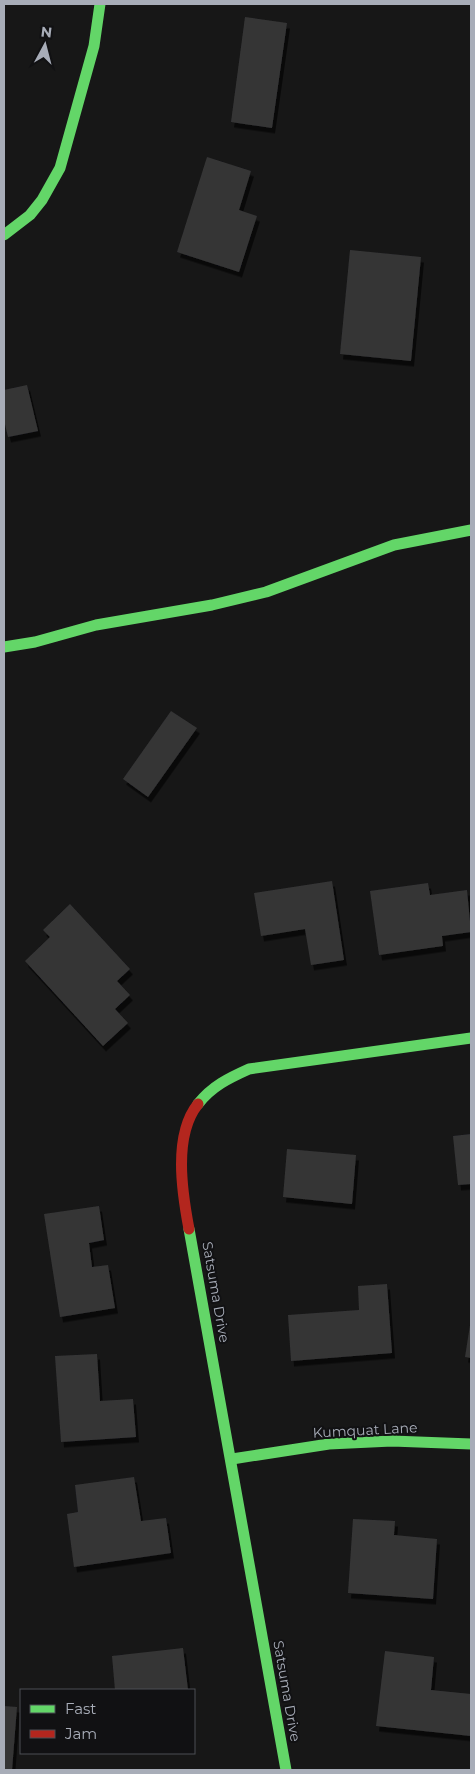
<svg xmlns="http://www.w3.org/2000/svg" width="475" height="1774" viewBox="0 0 475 1774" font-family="Montserrat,sans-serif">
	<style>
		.building { fill: #353536; filter: url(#shadow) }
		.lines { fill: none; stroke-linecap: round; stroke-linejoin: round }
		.fast { stroke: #63d668; stroke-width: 11 }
		.jam { stroke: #b3261e; stroke-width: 11 }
		.labels { text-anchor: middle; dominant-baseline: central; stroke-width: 4; stroke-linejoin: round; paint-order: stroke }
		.street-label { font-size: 14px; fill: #a8adb8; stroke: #111113 }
	</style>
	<defs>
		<filter id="shadow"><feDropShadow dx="3" dy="5.5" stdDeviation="0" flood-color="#0009"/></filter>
	</defs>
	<rect width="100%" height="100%" fill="#171717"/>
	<g class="building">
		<path d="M245 17 287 23 272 128 231 122Z"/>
		<path d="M207 157 251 171 239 210 257 216 239 272 177 252Z"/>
		<path d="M350 250 421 257 411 361 340 354Z"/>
		<path d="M27 385 38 431 8 437 4 420V390Z"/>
		<path d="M171 711 197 728 148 797 123 779Z"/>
		<path d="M332 881 344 960 311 965 305 929 261 936 254 893Z"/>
		<path d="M428 883 430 895 467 890 471 932 442 936 443 946 379 955 370 891Z"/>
		<path d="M70 904 130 969 117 981 130 995 115 1009 128 1023 103 1046 25 961 50 937 43 930Z"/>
		<path d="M471 1134V1184L458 1185 453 1136Z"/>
		<path d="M287 1149 356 1155 352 1204 283 1197Z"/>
		<path d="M99 1206 104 1240 89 1243 92 1267 108 1265 115 1308 60 1317 44 1214Z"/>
		<path d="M387 1284 392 1353 291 1361 288 1315 359 1310 358 1286Z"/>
		<path d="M470 1325H471V1358L465 1357Z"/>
		<path d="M97 1354 100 1401 133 1399 136 1437 61 1442 55 1356Z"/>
		<path d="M134 1477 141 1521 166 1518 171 1553 74 1567 67 1514 78 1512 75 1485Z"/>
		<path d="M353 1519 395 1521 394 1535 437 1539 433 1599 348 1593Z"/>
		<path d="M183 1648 188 1690H115L112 1656Z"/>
		<path d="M385 1651 434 1657 431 1690 471 1694V1736L376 1726Z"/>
		<path d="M4 1706 17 1707 12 1770H4Z"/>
	</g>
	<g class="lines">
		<g class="fast">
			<path d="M4 235 30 215 42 200 60 168 94 46 100 4"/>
			<path d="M4 647 35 642 96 625 212 605 266 592 394 545 471 530"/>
			<path d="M198 1104C212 1086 229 1078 249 1069L471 1038"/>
			<path d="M189 1229 286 1770"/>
			<path d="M232 1459 329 1444 392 1441 471 1444"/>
		</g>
		<path class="jam" d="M189 1229C182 1192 173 1135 198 1104"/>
	</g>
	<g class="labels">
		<g class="street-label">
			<text transform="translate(216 1292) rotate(80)">Satsuma Drive</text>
			<text transform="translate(365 1430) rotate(-3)">Kumquat Lane</text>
			<text transform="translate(287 1691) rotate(80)">Satsuma Drive</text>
		</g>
	</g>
	<rect width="475" height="1774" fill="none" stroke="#a8adb8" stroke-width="10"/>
	<rect x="20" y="1689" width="175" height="65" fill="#111113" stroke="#4d4f55"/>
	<rect x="30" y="1705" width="25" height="8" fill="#63d668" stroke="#4d4f55"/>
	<text x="65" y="1714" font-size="15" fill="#a8adb8">Fast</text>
	<rect x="30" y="1730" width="25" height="8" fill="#b3261e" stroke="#4d4f55"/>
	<text x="65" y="1739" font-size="15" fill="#a8adb8">Jam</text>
	<g transform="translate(45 45) rotate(7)" stroke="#111113" stroke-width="4" paint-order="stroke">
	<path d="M0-4L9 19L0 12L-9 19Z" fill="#a8adb8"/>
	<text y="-8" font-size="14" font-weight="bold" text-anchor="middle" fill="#a8adb8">N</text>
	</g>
</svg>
